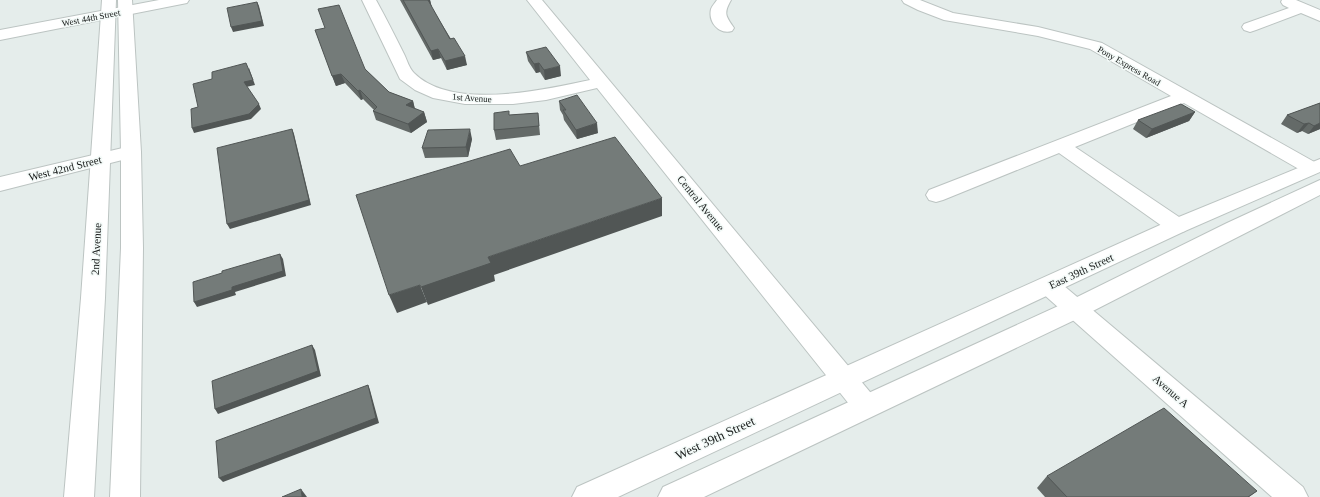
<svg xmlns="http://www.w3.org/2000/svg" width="1320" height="497" viewBox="0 0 1320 497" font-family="'Times New Roman',serif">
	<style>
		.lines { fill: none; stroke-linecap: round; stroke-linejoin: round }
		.minor-casing { stroke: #bcc4c2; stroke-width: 2 }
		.major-casing { stroke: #bcc4c2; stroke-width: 2 }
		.minor { fill: #fff; fill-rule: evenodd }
		.major { fill: #fff; fill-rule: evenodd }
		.wall { fill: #646a68 }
		.shaded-wall { fill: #515655 }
		.building { fill: #747b79; stroke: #515655 }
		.labels { text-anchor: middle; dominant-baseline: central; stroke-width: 3; stroke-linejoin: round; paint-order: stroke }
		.far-street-label { font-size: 9px; fill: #171a19; stroke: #f3faf8 }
		.street-label { font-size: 11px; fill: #171a19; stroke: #f3faf8 }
		.near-street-label { font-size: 13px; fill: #171a19; stroke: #f3faf8 }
	</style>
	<rect width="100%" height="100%" fill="#e5edeb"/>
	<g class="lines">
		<g class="minor-casing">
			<g id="minor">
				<path d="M159 0H189L187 3 182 4 0 40V30Z"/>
				<path d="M362 0H376C386 18 395 36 404 54 407 60 409 68 414 73 452 111 543 90 590 80L527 0H542L875 398 879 406 875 414 866 418 857 414 597 88 546 100 513 104H465L433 98 415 90 400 79Z"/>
				<path d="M717 0H731C723 14 726 16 734 28L732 31C719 35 708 22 711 9 712 6 715 3 717 0Z"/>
				<path d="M902 0H920L953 13 1038 27 1102 43 1318 164 1320 169 1318 172 1311 174 1304 172 1184 103 1075 147 1185 221 1188 226 1185 231 1177 233 1169 231 1059 153 943 200 936 202 929 200 926 195 929 190 1171 96 1090 49 1038 36 944 20 918 10 904 3Z"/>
				<path d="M1282 0H1296L1320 10V21L1301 13 1256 30 1250 32 1244 30 1242 27 1244 24 1289 8 1283 5 1281 2Z"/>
				<path d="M131 146 138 148 141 152 138 156 0 191V177Z"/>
				<path d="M1049 277 1057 280 1303 487 1308 497H1272L1041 292 1037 286 1041 280Z"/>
			</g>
		</g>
		<g class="major-casing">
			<g id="major">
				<path d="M102 0H116L105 298 94 497H64L81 298Z"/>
				<path d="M118 0H132L141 152 143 248 140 497H110L121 248V152Z"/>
				<path d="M1320 159V172L1185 231 618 497H572L577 487 1169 221Z"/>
				<path d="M1320 180V195L1083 316 704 497H658L663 487 1067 302 1227 223Z"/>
			</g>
		</g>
		<use href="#minor" class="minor"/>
		<use href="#major" class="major"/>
	</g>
	<g class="wall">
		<path d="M400 0H430L432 8 467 65 447 70 441 58 433 60Z"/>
		<path d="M315 30 365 69 389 92 413 101 415 109 424 112 427 122 411 133 376 120 373 111 374 110 363 99 361 100 345 83 336 86Z"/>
		<path d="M526 52 561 76 545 80 540 72 536 73 528 61Z"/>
		<path d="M559 101 598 133 577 139 564 120 563 115 560 110Z"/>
		<path d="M1320 103V129L1308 134 1302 131 1297 133 1281 124 1287 115Z"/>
		<path d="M1195 112 1189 121 1146 138 1133 129 1138 120Z"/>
		<path d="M538 113 540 135 496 140 494 130 510 115Z"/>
		<path d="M472 139 468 157 425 158 422 148Z"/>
		<path d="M1047 476 1257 491 1249 497H1045L1037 488Z"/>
	</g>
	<g class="shaded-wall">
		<path d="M427 0H430L432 8Z"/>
		<path d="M257 2 259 6 264 26 233 32 231 27Z"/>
		<path d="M438 49 441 58 433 60 431 51Z"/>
		<path d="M465 56 467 65 447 70 445 61Z"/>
		<path d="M539 63 540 72 536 73 534 64Z"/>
		<path d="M560 66 561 76 545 80 544 70Z"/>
		<path d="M249 68 255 85 246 87 244 82Z"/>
		<path d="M341 74 345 83 336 86 332 76Z"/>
		<path d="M360 90 363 99 361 100 358 91Z"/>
		<path d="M413 101 415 110 406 105Z"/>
		<path d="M259 104 261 109 251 119 194 133 192 128Z"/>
		<path d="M424 112 427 122 411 133 408 124Z"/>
		<path d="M1195 112 1189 121 1146 138 1152 129Z"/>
		<path d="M597 123 598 133 577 139 576 130Z"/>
		<path d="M1309 123 1302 131 1297 133 1304 124Z"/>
		<path d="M1320 123V129L1308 134 1314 126Z"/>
		<path d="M292 129 294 134 311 205 230 229 227 224Z"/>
		<path d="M470 129 472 139 468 157 466 147Z"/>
		<path d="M662 198V216L494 275 495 281 428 305 421 287 488 257Z"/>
		<path d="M280 254 283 259 286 276 235 292 236 295 197 307 194 302 232 287Z"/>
		<path d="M420 285 427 302 397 313 389 295Z"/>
		<path d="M312 345 315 350 321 376 218 414 215 409Z"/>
		<path d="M368 385 370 390 379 423 223 482 219 478Z"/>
		<path d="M301 489 307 497H302Z"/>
	</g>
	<g class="building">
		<path d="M403 0H428L450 39 454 38 465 56 445 61 438 49 431 51Z"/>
		<path d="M257 2 262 21 231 27 227 8Z"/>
		<path d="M339 5 365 69 389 92 413 101 406 105 424 112 408 124 373 111 377 107 360 90 358 91 341 74 332 76 315 30 325 28 318 9Z"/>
		<path d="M546 47 560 66 544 70 539 63 534 64 526 52Z"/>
		<path d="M246 63 253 80 244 82 259 104 249 114 192 128 191 109 198 107 193 84 212 79V72Z"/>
		<path d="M577 95 597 123 576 130 563 110H566L559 101Z"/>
		<path d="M1320 103V123L1314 126 1309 123 1304 124 1287 115Z"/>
		<path d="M1181 104 1195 112 1152 129 1138 120Z"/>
		<path d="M509 111V115L538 113 539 126 494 130V113Z"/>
		<path d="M292 129 309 200 227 224 217 148Z"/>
		<path d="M470 129 466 147 422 148 428 130Z"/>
		<path d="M615 137 662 198 488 257 491 263 421 287 420 285 389 295 356 195 510 149 520 166Z"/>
		<path d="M280 254 283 271 232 287V290L194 302 193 282 222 273V271Z"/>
		<path d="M312 345 318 371 215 409 212 381Z"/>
		<path d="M368 385 376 418 219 478 216 441Z"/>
		<path d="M1164 408 1257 491 1248 497H1067L1047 476Z"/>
		<path d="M301 489 302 497H282Z"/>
	</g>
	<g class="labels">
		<g class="far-street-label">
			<text transform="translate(91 18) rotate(-11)">West 44th Street</text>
			<text transform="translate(1129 66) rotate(30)">Pony Express Road</text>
			<text transform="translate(472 98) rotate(4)">1st Avenue</text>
		</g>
		<g class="street-label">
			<text transform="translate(65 168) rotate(-14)">West 42nd Street</text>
			<text transform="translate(701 203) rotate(51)">Central Avenue</text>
			<text transform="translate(96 249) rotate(-87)">2nd Avenue</text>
			<text transform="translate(1081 271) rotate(-25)">East 39th Street</text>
			<text transform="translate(1171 391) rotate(41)">Avenue A</text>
		</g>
		<g class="near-street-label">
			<text transform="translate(715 438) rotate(-25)">West 39th Street</text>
		</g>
	</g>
</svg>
